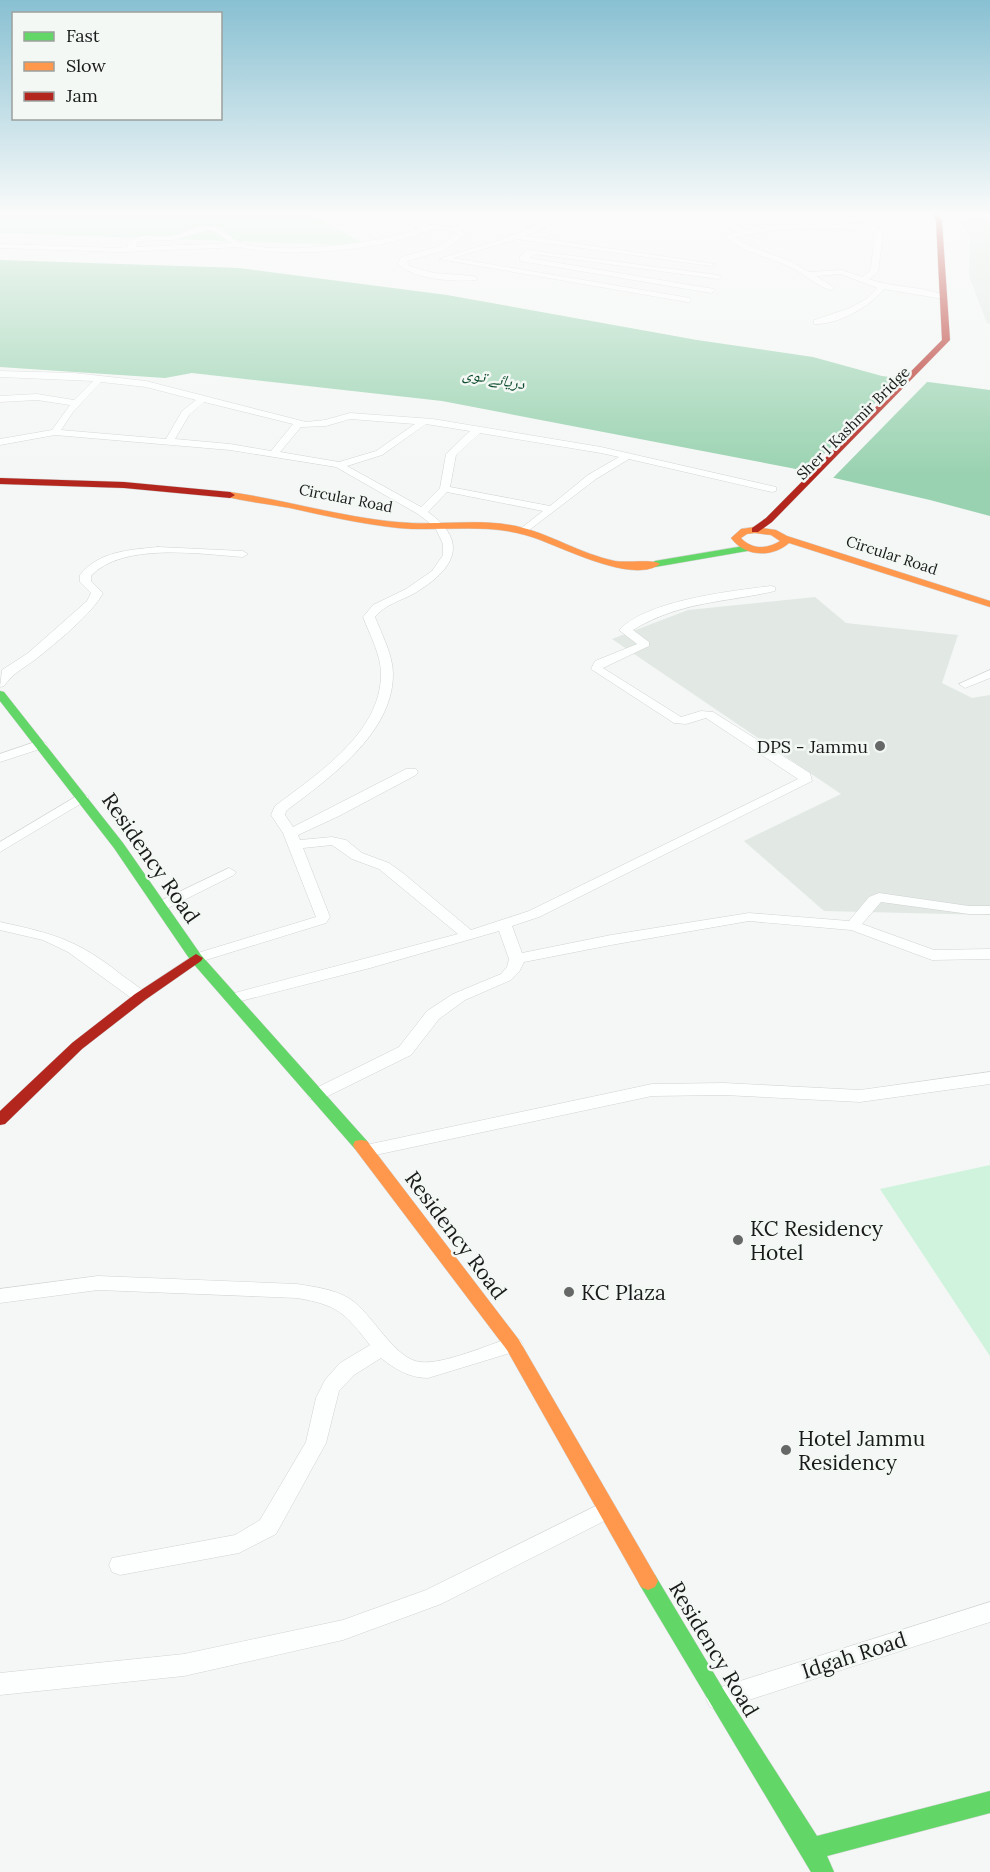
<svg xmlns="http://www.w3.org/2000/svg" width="990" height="1872" viewBox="0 0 990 1872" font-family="Lora,'Noto Naskh Arabic',serif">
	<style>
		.built { fill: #e2e9e4 }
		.green { fill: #d0f3dd }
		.water { fill: #99d2b0 }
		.pier { fill: #f4f7f5 }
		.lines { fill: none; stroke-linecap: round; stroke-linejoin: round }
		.street-casing { stroke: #d1d3d2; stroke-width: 1 }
		.fast-casing { stroke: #d1d3d2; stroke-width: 1 }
		.slow-casing { stroke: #d1d3d2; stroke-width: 1 }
		.jam-casing { stroke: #d1d3d2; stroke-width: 1 }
		.street { fill: #fdfefe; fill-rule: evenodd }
		.fast { fill: #63d668; fill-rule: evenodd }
		.slow { fill: #ff974d; fill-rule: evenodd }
		.jam { fill: #b3261e; fill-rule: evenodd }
		.poi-dot { fill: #666867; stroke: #f3f8f5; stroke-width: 2 }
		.labels { text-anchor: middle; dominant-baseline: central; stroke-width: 5; stroke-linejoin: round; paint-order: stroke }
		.far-street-label { font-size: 15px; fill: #191b1a; stroke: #f3f8f5 }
		.far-water-label { font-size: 16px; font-style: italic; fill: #0d4c2d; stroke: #f3f8f5 }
		.poi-label { font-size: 18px; fill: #191b1a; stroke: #f3f8f5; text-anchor: end }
		.near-street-label { font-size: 21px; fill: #191b1a; stroke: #f3f8f5 }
		.near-poi-label { font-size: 21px; fill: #191b1a; stroke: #f3f8f5; text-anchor: start }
	</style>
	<rect width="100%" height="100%" fill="#f4f7f5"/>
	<g class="built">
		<path d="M955 213H990V324L987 323 969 276 970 238Z"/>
		<path d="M815 597 846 623 958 635 942 683 972 698 990 695V915L824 911 744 841 841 794 612 639 688 610Z"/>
	</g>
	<g class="green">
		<path d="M0 213H307L369 246 0 233Z"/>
		<path d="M990 1165V1356L880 1189Z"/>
	</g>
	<path class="water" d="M0 260 239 268 447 295 697 340 813 357 882 376 990 390V516L930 500 791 468 442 401 192 373 165 378 0 367Z"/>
	<path class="pier" d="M903 375 930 379 831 480 804 474Z"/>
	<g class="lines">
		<g class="street-casing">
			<g id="street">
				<path d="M400 213C410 213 417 222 427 224 441 228 455 223 466 234L443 251 407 261 409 266 434 273 473 276 477 278 476 280C453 282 416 280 398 264L401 257 437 247 457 234C443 222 425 233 410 237 366 251 285 258 240 247L120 252 0 248V244L120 248 128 246V242C140 232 158 238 172 236 185 234 195 225 208 226 223 226 230 240 244 244 283 255 384 243 421 228L402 217ZM208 230 215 232 232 243 136 247V243L139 241 173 240Z"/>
				<path d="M567 213H577L525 236 715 264 711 266 517 239 453 258 690 298V302H687L439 259 503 239Z"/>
				<path d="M710 213H718L745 231 780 225 865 224 854 213H862L883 233 878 272 869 279C891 288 928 286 947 297L943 299 884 289C869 307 838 325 814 324V320L850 308 866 299 877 288 841 274 816 276 835 288 831 290C817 286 807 276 794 269 772 257 744 254 725 236L738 232ZM869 228 875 234 871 267 870 271 862 277 842 270 809 272 792 262 747 245 735 237 780 229Z"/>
				<path d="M527 250 718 275 722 277 718 279 535 254 529 258 714 289 715 291 711 293 520 261V257Z"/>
				<path d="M0 371 74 373 146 381 306 422 325 420 350 413 433 419 601 447 776 487V491L772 492 629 459 596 479 524 534 520 533V529L543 511 447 492 428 512C471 543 453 570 415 593 401 601 385 604 375 617 382 635 393 655 393 674 393 734 329 778 286 811L285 815 293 827 406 769H416L418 772 416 775 339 816 298 835 300 840 332 837 346 840 362 853 389 863 403 873 471 930 529 911 798 779 706 718 686 724 674 723 591 669 595 661 637 644 619 630C648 600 731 591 771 586L775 587V591C723 603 681 601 633 630L649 642V646L603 668 681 717 701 711 713 712 810 773 812 781 539 917 512 926 522 953 611 935 749 913 849 921 869 897 879 893 969 906H990V914H969L881 902 862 924 934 950 990 949V959L932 960 851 930 749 921 611 945 524 962 519 972 511 980 465 1000 439 1019 411 1055 322 1099H310L308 1095 310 1091 399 1047 427 1011 453 994 501 974 507 967 509 959 499 931 370 968 233 1003 227 1001 225 998 227 995 458 934 379 869 352 859 332 845 303 848 330 917 326 923 196 963 188 958 191 955 316 917 283 833 271 815 275 806C317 774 381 733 381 674 381 655 370 635 363 617L373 605 406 589 432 571 443 555V544L435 527 418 514 336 467 230 450 55 435 0 445V439L52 430 70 405 37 400 0 402V396L37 394 74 400 93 381 0 377ZM101 382 146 387 196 400 182 411 166 439 61 430 73 412ZM204 402 293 424 271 451 230 444 175 439 189 415ZM350 419 415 424 376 451 339 462 280 452 301 427 326 426ZM426 424 470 431 446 454 440 488 421 507 347 466 382 455ZM480 433 601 453 619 457 588 475 550 506 450 487 456 455Z"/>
				<path d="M158 547 243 551 248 554 243 557C200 554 122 542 91 576V581L103 593C93 613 55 644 36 659 24 668 13 673 4 686L0 687 2 670 28 653 87 601 91 593 80 582V575C99 551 129 550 158 547Z"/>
				<path d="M990 670V678L965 688 959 684Z"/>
				<path d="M41 740 47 744 46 747 0 762V754Z"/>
				<path d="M82 793 89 797 87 800 0 852V842Z"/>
				<path d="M229 868 236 872 234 875 166 909 161 910 154 906 156 903Z"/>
				<path d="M0 922C55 934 78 940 123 976 131 982 142 988 148 997L146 1000H134L68 952 43 940 0 930Z"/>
				<path d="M990 1072V1084L860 1102 724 1095 652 1096 366 1157 360 1155 357 1151 360 1147 366 1145 652 1084 724 1083 860 1090Z"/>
				<path d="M98 1276 297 1284C315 1287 334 1289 350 1299 372 1313 394 1359 420 1362 443 1365 490 1344 513 1337L520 1340 523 1345 520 1350 428 1378C409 1378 395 1369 381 1358L354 1375 339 1391 326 1443 276 1534 239 1553 120 1575 112 1572 109 1565 112 1558 235 1535 260 1520 306 1442 316 1398 325 1380 340 1363 370 1345C345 1313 338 1305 297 1298L98 1290 0 1303V1289Z"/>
				<path d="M606 1501 614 1504 617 1510 614 1516 441 1604 343 1640 184 1676 0 1695V1673L184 1654 343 1620 426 1590Z"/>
				<path d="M990 1602V1622L718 1710 710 1707 706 1699 710 1691 718 1688Z"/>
			</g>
		</g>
		<g class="fast-casing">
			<g id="fast">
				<path d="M750 545 755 548 753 550 655 567 650 564 655 561Z"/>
				<path d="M0 691 4 692 123 843 201 955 367 1141 369 1145 367 1149H355L191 961 114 848 0 701Z"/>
				<path d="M648 1572 655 1575 725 1692 817 1836 990 1791V1813L827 1856 834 1872H811L641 1587 638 1581 641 1575Z"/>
			</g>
		</g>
		<g class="slow-casing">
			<g id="slow">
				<path d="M230 492C286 500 341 517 397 522 437 526 477 518 516 526 551 534 581 554 615 561 627 563 653 559 660 564 631 586 556 543 525 535 483 523 440 532 398 528 361 524 326 516 290 508 269 504 248 502 227 497V493Z"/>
				<path d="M755 527 776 530 787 536 990 601V607L789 543C772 558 745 557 731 538L741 529ZM755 533 771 535 780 541C767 549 752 550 741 538L747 534Z"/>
				<path d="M361 1140 367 1141 519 1340 655 1575 658 1581 655 1587 648 1590 641 1587 507 1350 355 1149 353 1145 355 1141Z"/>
			</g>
		</g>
		<g class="jam-casing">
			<g id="jam">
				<path d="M932 213H938L942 221 950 340 772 522 758 532H752V528L766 518 942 340 936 221Z"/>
				<path d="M0 478 124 482 230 492 235 495 230 498 124 488 0 484Z"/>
				<path d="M196 954 203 958 201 961 145 1000 82 1049 5 1124 0 1125V1111L72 1043 135 994Z"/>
			</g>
		</g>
		<use href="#street" class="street"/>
		<use href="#fast" class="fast"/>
		<use href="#slow" class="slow"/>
		<use href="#jam" class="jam"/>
	</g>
	<linearGradient id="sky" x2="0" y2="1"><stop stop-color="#88c0d2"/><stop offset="0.45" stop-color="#fafbfa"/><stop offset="1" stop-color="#fafbfa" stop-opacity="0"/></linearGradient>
	<rect width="990" height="475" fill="url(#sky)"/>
	<g class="poi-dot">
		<circle cx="880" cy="746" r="6"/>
		<circle cx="738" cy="1240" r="6"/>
		<circle cx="569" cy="1292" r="6"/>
		<circle cx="786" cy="1450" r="6"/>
	</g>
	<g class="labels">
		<g class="far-street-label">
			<text transform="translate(853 423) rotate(-45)">Sher I Kashmir Bridge</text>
			<text transform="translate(346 498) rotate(11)">Circular Road</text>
			<text transform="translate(892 555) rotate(18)">Circular Road</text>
		</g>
		<g class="far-water-label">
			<text transform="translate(494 378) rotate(10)">دریائے توی</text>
		</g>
		<g class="poi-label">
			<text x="868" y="746">DPS - Jammu</text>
		</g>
		<g class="near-street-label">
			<text transform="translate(151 858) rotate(55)">Residency Road</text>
			<text transform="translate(456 1235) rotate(53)">Residency Road</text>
			<text transform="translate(714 1649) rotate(59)">Residency Road</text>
			<text transform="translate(854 1655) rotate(-18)">Idgah Road</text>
		</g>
		<g class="near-poi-label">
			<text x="750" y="1228">KC Residency<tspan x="750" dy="24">Hotel</tspan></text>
			<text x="581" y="1292">KC Plaza</text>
			<text x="798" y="1438">Hotel Jammu<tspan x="798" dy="24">Residency</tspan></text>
		</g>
	</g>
	<rect x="12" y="12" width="210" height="108" fill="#f3f8f5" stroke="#9ca09d" stroke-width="1.5"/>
	<rect x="24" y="32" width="30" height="9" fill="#63d668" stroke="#9ca09d" stroke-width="1.5"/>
	<text x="66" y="42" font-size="18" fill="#191b1a">Fast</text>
	<rect x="24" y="62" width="30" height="9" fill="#ff974d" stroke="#9ca09d" stroke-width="1.5"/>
	<text x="66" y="72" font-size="18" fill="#191b1a">Slow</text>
	<rect x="24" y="92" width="30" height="9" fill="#b3261e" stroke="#9ca09d" stroke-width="1.5"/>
	<text x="66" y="102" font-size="18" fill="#191b1a">Jam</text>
</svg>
